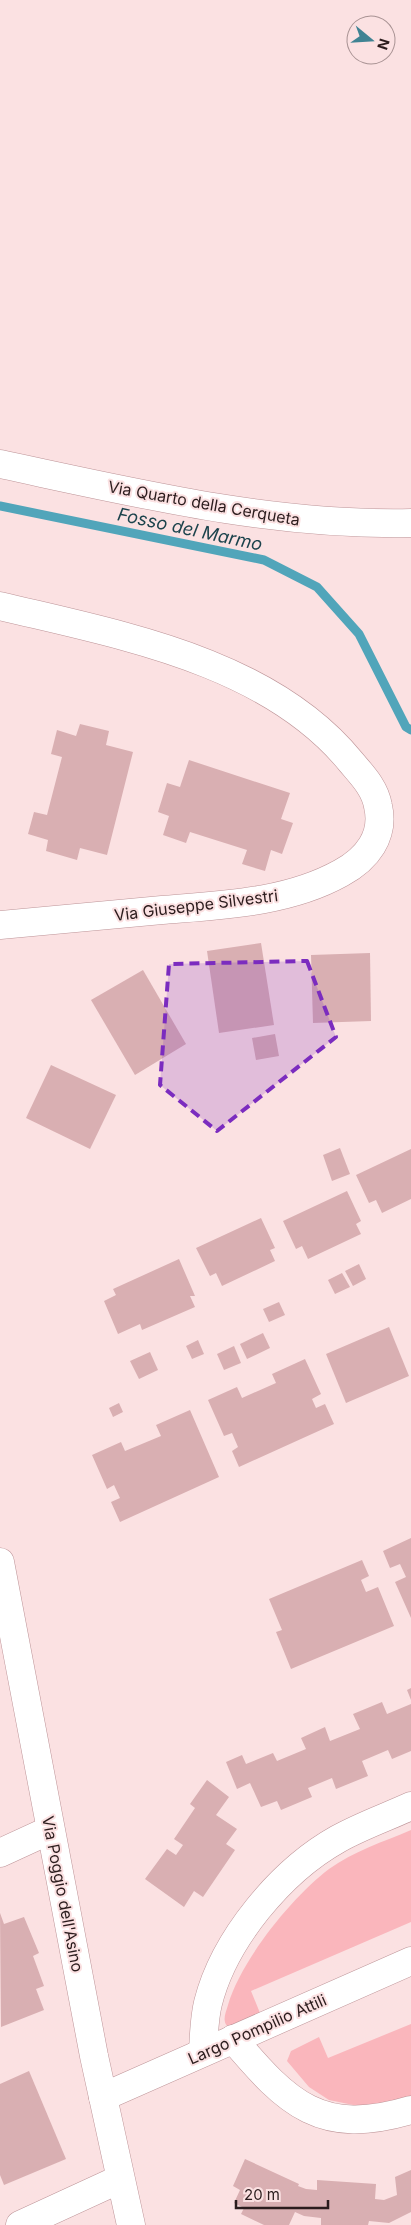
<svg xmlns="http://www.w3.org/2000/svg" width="411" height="2225" viewBox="0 0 411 2225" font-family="Inter,sans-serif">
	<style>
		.green { fill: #fab6bc }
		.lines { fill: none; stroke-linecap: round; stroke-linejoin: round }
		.stream { stroke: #51a5ba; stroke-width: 9 }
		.building { fill: #d9afb2 }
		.minor-casing { stroke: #bd9498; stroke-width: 29 }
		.minor { stroke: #fff; stroke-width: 28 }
		.marked { fill: #7b2cbf; fill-opacity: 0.2; stroke: #7b2cbf; stroke-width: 4; stroke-dasharray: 10 6; stroke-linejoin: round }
		.labels { text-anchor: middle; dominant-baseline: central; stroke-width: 4; stroke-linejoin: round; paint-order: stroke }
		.street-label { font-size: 16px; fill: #2b1c1d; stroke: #fbe1e2 }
		.water-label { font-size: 18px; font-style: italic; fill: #1c434c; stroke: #fbe1e2 }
	</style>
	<rect width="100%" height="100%" fill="#fbe1e2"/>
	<g class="green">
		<path d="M411 1830V1922L251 1991 260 2013 229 2027 227 2026C222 2020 226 2012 228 2005 241 1960 292 1897 329 1869 354 1851 383 1842 411 1830Z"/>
		<path d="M411 2024V2098L368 2108 329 2100 309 2087 287 2061 291 2051 319 2037 328 2058Z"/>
	</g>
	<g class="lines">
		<path class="stream" d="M0 506 264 560 317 587 359 634 406 727 411 730"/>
	</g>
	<g class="building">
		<path d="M80 724 109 731 106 745 133 752 107 855 80 848 77 860 46 851 48 840 28 834 34 812 47 815 62 757 51 754 57 730 76 736Z"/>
		<path d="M189 760 290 793 281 819 293 823 282 854 271 850 265 871 242 864 247 850 190 832 186 843 163 835 169 816 158 812 167 783 180 787Z"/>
		<path d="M261 943 274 1025 219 1033 207 951Z"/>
		<path d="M370 953 371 1021 313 1023 311 955Z"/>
		<path d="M143 970 186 1044 135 1075 91 1000Z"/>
		<path d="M275 1034 279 1056 256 1060 252 1038Z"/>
		<path d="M51 1065 116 1095 90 1149 26 1118Z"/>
		<path d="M340 1148 350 1174 332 1181 323 1155Z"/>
		<path d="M411 1149V1199L382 1213 376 1200 369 1203 356 1175Z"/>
		<path d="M347 1191 361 1221 356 1224 361 1234 308 1259 302 1246 296 1249 283 1221Z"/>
		<path d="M261 1218 275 1248 270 1250 275 1261 222 1286 216 1273 210 1276 196 1248Z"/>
		<path d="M179 1259 195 1296H190L195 1307 142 1330 140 1324 118 1334 104 1301 116 1295 113 1289Z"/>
		<path d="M359 1264 366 1279 353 1286 345 1271Z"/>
		<path d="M342 1273 350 1287 335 1294 328 1280Z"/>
		<path d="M279 1302 285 1315 269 1322 263 1309Z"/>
		<path d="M389 1327 409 1376 346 1403 326 1354Z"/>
		<path d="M263 1333 270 1348 247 1359 240 1344Z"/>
		<path d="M198 1340 204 1354 192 1359 186 1346Z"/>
		<path d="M234 1346 241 1363 224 1370 217 1354Z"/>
		<path d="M150 1352 158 1370 139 1379 130 1361Z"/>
		<path d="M305 1359 321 1394 312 1399 316 1408 325 1404 334 1424 239 1467 232 1451 238 1447 232 1433 224 1436 208 1400 237 1387 242 1398 276 1383 272 1374Z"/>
		<path d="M119 1403 123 1412 113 1417 109 1408Z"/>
		<path d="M190 1410 219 1477 120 1522 111 1502 120 1498 114 1485 107 1489 92 1455 121 1442 125 1451 161 1436 156 1425Z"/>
		<path d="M411 1538V1618L395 1582 406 1577 400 1564 390 1568 383 1551Z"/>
		<path d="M362 1560 369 1576 361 1580 366 1592 378 1587 394 1626 291 1669 276 1632 282 1630 269 1599Z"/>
		<path d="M411 1688V1700L407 1690Z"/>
		<path d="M382 1702 387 1714 411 1704V1751L392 1759 388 1750 362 1761 368 1776 336 1789 332 1778 308 1788 312 1797 281 1810 277 1801 261 1807 250 1783 237 1789 226 1762 242 1755 246 1764 273 1753 277 1761 306 1749 301 1738 325 1727 330 1741 360 1729 353 1714Z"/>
		<path d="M207 1780 229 1797 216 1815 237 1829 226 1844 235 1850 203 1897 194 1891 184 1907 145 1879 167 1849 176 1855 183 1845 174 1839 195 1808 190 1804Z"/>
		<path d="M0 1913 4 1924 24 1917 39 1953 33 1956 44 1986 36 1989 44 2010 1 2027Z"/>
		<path d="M29 2071 66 2159 4 2185 0 2175V2084Z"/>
		<path d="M245 2159 299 2184 298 2186 306 2189 317 2190V2180L376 2184 375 2199 384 2200 397 2195 395 2177 411 2170V2212L389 2223 369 2221 368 2225H321V2218L304 2216 295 2212 289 2225H264L241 2214 244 2208 234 2203 240 2190 233 2186Z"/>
	</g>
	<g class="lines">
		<g class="minor-casing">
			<g id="minor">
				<path d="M0 464C136 493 271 526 411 523"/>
				<path d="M0 606C120 635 269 661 351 762 362 775 375 788 378 806 385 836 367 859 341 873 287 903 222 905 162 910 108 915 54 920 0 925"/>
				<path d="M0 1562 94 2056 131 2225"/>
				<path d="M0 1853 50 1830"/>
				<path d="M233 2039C288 2104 321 2137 411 2110"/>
				<path d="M203 2052C204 2035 204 2019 208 2003 224 1939 281 1871 338 1839 361 1826 387 1817 411 1806"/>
				<path d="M103 2097 411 1961"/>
				<path d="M20 2225 120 2179"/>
			</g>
		</g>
		<use href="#minor" class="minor"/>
	</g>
	<path class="marked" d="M307 961 336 1037 217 1131 160 1085 169 964Z"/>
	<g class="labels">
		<g class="street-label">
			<text transform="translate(204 503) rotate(10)">Via Quarto della Cerqueta</text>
			<text transform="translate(196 905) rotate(-7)">Via Giuseppe Silvestri</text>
			<text transform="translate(63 1894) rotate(79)">Via Poggio dell'Asino</text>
			<text transform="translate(257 2029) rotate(-24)">Largo Pompilio Attili</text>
		</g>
		<g class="water-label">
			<text transform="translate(190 529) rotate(12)">Fosso del Marmo</text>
		</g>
	</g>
	<g transform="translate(371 40) rotate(108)"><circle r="24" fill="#fbe1e2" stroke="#a89293"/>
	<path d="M0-4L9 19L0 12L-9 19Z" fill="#408393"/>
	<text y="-8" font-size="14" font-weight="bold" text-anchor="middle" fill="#2b1c1d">N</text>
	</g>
	<path d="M236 2200v8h92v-8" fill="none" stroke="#2b1c1d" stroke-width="2.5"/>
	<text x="244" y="2200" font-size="15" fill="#2b1c1d" stroke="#fbe1e2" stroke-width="4" paint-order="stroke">20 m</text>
</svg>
